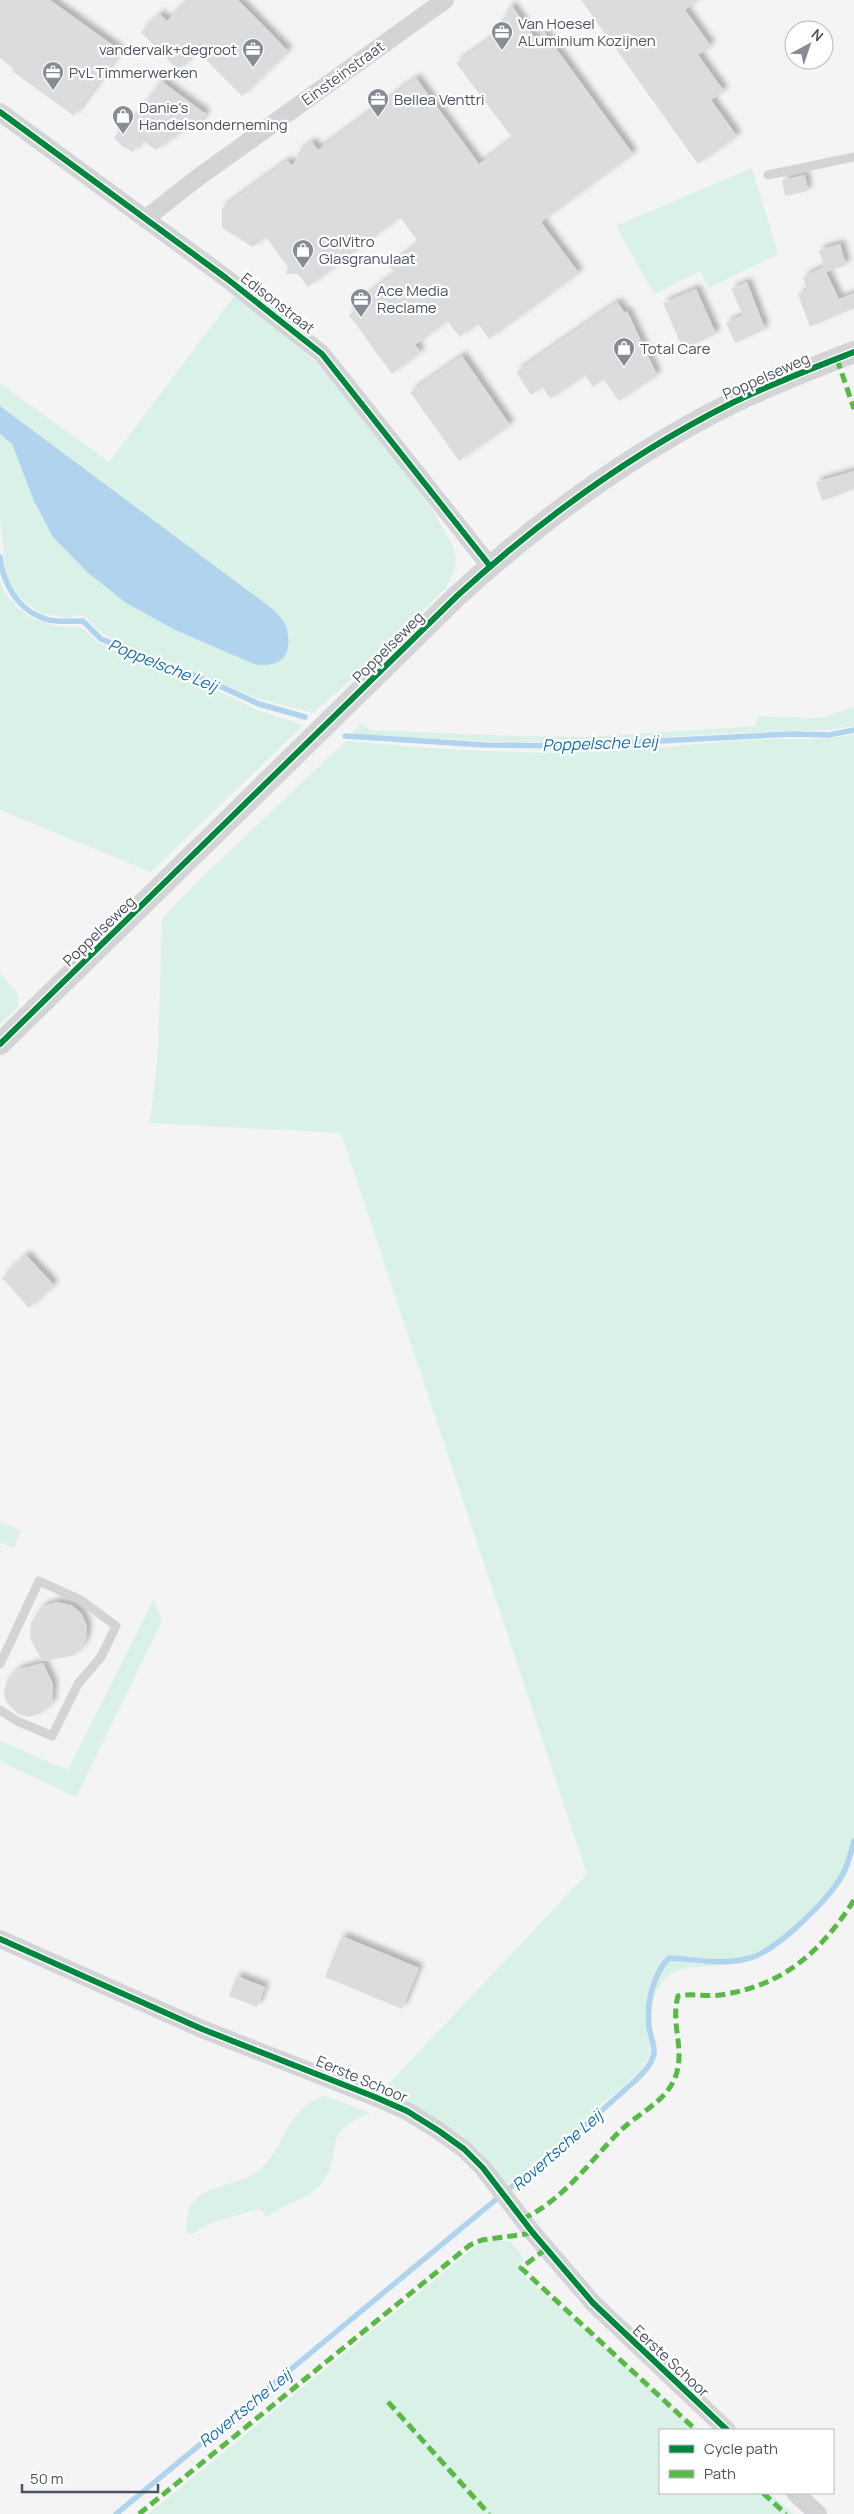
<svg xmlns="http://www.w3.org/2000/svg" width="854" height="2514" viewBox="0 0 854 2514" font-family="Manrope,sans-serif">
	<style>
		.green { fill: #daf1e7 }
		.water { fill: #b0d4ee }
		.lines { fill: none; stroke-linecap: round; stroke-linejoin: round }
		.stream { stroke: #b0d4ee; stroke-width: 5.5 }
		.building { fill: #dbdcde; filter: url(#shadow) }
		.service { stroke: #d2d4d6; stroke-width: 9 }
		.minor { stroke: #d2d4d6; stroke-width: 18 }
		.tertiary { stroke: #d2d4d6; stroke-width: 22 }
		.quiet { stroke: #58b947; stroke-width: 5; stroke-dasharray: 10 5; stroke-linecap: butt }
		.cycleway-casing { stroke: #fff; stroke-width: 9 }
		.cycleway { stroke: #00873e; stroke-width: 6 }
		.labels { text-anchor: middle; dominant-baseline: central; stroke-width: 4.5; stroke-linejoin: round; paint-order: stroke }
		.poi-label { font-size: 15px; fill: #4b5260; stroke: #fff; text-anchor: start }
		.street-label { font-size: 15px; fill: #4b5260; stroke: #fff }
		.water-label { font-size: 16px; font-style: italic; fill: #116ead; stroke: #fff }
	</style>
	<defs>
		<filter id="shadow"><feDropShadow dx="4.5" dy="-4.5" stdDeviation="2.5" flood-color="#0004"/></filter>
	</defs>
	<rect width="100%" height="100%" fill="#f4f4f4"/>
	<g class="green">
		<path d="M752 168 778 254 709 288 700 271 654 294 616 226Z"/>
		<path d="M235 295 314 360 381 439 428 502 452 544 456 558 455 569 446 588 366 667 313 713 259 699 163 659 121 644 105 635 85 617 77 615 68 618 40 613 21 599 9 583 5 565 0 518V434L12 444 53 537 87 572 126 603 175 630 254 664 274 610 0 406V383L109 462Z"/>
		<path d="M0 581 4 591 17 607 33 619 55 626 83 628 96 641 117 652 210 687 257 710 303 725 151 872 0 810Z"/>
		<path d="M854 707V726L830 730 733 733 600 741 514 742 357 736 352 733 361 724 370 730 513 736 588 737 756 726 758 716 820 718Z"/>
		<path d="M854 734V1850C852 1857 851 1865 848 1872 828 1912 769 1954 726 1964 709 1968 681 1964 667 1977 641 2000 660 2036 646 2063 643 2067 639 2071 636 2075L517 2178 506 2184 479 2150 462 2135 382 2091 587 1874 341 1133 150 1123 158 1051 162 918 201 878 346 741C424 748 503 754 582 752 637 751 693 744 748 740 783 737 820 743 854 734Z"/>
		<path d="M0 974 17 992 19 1006 0 1024Z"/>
		<path d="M0 1521 21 1531 13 1548 0 1542Z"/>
		<path d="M154 1599 162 1621 76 1797 0 1761V1741L68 1770Z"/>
		<path d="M325 2096 371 2113C313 2133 350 2157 317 2188 302 2201 282 2204 267 2217L260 2209 210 2223 192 2234 186 2233C187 2225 186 2214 190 2207 201 2184 245 2185 262 2168 286 2144 288 2106 325 2096Z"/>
		<path d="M498 2240 511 2242 523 2257 521 2273 699 2430H660V2493H770L794 2514H148L471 2250 484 2242Z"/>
	</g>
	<path class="water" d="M0 406 274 610C278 615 284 620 286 626 294 654 282 669 254 664L175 630 126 603 87 572 53 537 34 501 12 444 0 434Z"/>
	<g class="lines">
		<g class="stream">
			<path d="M0 557C3 582 16 607 40 617 52 623 70 621 83 621L101 639 211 682 259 704 305 717"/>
			<path d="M345 736 485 745 563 746 792 734 829 735 854 730"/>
			<path d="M116 2514 516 2183 543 2163 637 2079C644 2072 652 2064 654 2053 655 2045 650 2035 649 2027 646 2004 653 1974 669 1958 697 1959 722 1966 750 1958 778 1950 828 1900 843 1874 848 1864 851 1852 854 1841"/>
		</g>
	</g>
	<g class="building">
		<path d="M0 0H50L121 51 74 116 12 71 13 68 0 58Z"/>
		<path d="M188 0H238L288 51 242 96 197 51 178 70 141 32 160 14 167 21Z"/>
		<path d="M581 0H699L685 10 711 46 698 55 724 91 711 100 737 136 698 164Z"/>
		<path d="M511 5 536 39 544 32 633 154 541 222 579 273 489 339 478 324 460 337 447 321 415 345 421 352 392 374 349 315 354 311 351 307 395 273 389 266 419 243 400 217 308 287 298 274H286L288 267 266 237 253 247 222 228V208L287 161 292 165 300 156 297 153 312 142 318 150 416 78 479 164 513 139 456 63 493 37Z"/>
		<path d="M161 81 206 114 195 129 191 126 156 150 142 140 133 152 122 146 114 138 128 119 132 121Z"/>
		<path d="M805 175 808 191 785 196 782 180Z"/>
		<path d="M840 244 846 265 826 272 839 299 854 293V308L810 327 798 294 807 291 803 277 823 267 825 270 819 250Z"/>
		<path d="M747 282 765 329 735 343 726 323 743 315 731 289Z"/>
		<path d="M696 289 716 334 683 349 663 303Z"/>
		<path d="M617 302 625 313 627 311 657 375 619 401 603 379 593 387 585 375 550 399 543 387 531 395 516 372Z"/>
		<path d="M462 356 510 425 459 461 410 392Z"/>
		<path d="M854 471V489L822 501 816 482Z"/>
		<path d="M26 1255 54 1285 29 1308 2 1278Z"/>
		<path d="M56 1602 71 1605 81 1613 87 1626 86 1639 81 1648 72 1656 42 1661 30 1638 31 1623 42 1607Z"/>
		<path d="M43 1663 53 1684 52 1703 40 1714 28 1717 18 1714 6 1702 4 1692 7 1680 19 1669Z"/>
		<path d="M342 1936 419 1968 402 2009 325 1977Z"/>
		<path d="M237 1976 265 1987 257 2007 229 1996Z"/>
	</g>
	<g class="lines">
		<g class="service">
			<path d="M768 175 854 157"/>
			<path d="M0 1664 39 1581 81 1600 116 1626 101 1657 78 1684 52 1736 17 1721 0 1710"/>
		</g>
		<g class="minor">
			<path d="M0 112 226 278 322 354 490 566"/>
			<path d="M145 219 196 179 445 0"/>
			<path d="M0 1939 202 2029 375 2097 407 2111 439 2131 464 2149 483 2168 533 2233 593 2303 727 2430"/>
			<path d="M795 2493 818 2514"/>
		</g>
		<path class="tertiary" d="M0 1044 457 596C540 520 630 454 732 403 771 384 813 368 854 352"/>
		<g class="quiet">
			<path d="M837 359 854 409"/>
			<path d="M522 2219C563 2201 590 2161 621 2130 639 2113 665 2102 675 2078 686 2050 670 2024 678 1996 692 1993 707 1997 720 1995 783 1986 821 1952 854 1900"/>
			<path d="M546 2249 521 2268 696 2430"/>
			<path d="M388 2402 489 2514"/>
			<path d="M763 2493 786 2514"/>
			<path d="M139 2514 470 2245 482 2240 533 2233"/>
		</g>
		<g class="cycleway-casing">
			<g id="cycleway">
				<path d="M0 112 226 278 322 354 490 566"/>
				<path d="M0 1044 457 596C540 520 630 454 732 403 771 384 813 368 854 352"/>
				<path d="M0 1939 202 2029 375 2097 407 2111 439 2131 464 2149 483 2168 533 2233 593 2303 727 2430"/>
			</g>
		</g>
		<use href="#cycleway" class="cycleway"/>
	</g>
	<defs>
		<g id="office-pin" transform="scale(1.125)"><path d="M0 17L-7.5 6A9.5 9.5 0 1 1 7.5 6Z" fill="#868b94" stroke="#fff"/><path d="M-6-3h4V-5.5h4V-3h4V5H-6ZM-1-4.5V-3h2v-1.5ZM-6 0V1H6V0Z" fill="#fff"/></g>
		<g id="shop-pin" transform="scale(1.125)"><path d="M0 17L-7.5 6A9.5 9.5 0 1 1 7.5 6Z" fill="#868b94" stroke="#fff"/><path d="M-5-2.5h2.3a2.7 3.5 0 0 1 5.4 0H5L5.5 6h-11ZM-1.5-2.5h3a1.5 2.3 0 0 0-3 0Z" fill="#fff"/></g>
	</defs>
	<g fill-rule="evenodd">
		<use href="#office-pin" x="502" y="32"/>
		<use href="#office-pin" x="253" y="49"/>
		<use href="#office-pin" x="53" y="72"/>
		<use href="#office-pin" x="378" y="99"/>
		<use href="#shop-pin" x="123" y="116"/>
		<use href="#shop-pin" x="303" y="250"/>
		<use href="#office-pin" x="361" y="299"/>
		<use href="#shop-pin" x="624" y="348"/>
	</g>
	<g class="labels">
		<g class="poi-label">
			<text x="518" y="23">Van Hoesel<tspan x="518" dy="17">ALuminium Kozijnen</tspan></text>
			<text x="237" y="49" text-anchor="end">vandervalk+degroot</text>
			<text x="69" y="72">PvL Timmerwerken</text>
			<text x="394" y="99">Bellea Venttri</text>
			<text x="139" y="107">Danie's<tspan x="139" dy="17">Handelsonderneming</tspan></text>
			<text x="319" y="241">ColVitro<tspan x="319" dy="17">Glasgranulaat</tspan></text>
			<text x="377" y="290">Ace Media<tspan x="377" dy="17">Reclame</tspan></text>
			<text x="640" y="348">Total Care</text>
		</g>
		<g class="street-label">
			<text transform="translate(343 73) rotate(-36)">Einsteinstraat</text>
			<text transform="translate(278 303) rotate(38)">Edisonstraat</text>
			<text transform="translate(766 376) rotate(-24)">Poppelseweg</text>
			<text transform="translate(388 647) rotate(-45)">Poppelseweg</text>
			<text transform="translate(99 931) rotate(-44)">Poppelseweg</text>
			<text transform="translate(362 2079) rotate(23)">Eerste Schoor</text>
			<text transform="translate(671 2361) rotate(43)">Eerste Schoor</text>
		</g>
		<g class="water-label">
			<text transform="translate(163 665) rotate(22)">Poppelsche Leij</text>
			<text transform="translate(600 743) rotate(-2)">Poppelsche Leij</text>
			<text transform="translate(557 2150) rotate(-41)">Rovertsche Leij</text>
			<text transform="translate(245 2408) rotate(-39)">Rovertsche Leij</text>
		</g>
	</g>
	<rect x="659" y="2429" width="175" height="65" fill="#ffffff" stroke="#b7babf"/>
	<rect x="669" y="2445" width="25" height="8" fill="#00873e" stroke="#b7babf"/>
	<text x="704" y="2454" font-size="15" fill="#4b5260">Cycle path</text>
	<rect x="669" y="2470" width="25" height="8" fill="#58b947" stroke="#b7babf"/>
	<text x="704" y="2479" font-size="15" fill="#4b5260">Path</text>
	<g transform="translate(809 45) rotate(40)"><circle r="24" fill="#ffffff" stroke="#b7babf"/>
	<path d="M0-4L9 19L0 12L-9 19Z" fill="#868b94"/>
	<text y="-8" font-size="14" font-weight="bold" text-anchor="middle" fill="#4b5260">N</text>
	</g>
	<path d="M22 2484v8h136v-8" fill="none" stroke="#4b5260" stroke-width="2.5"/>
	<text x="30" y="2484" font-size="15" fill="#4b5260" stroke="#ffffff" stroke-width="4" paint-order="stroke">50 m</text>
</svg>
